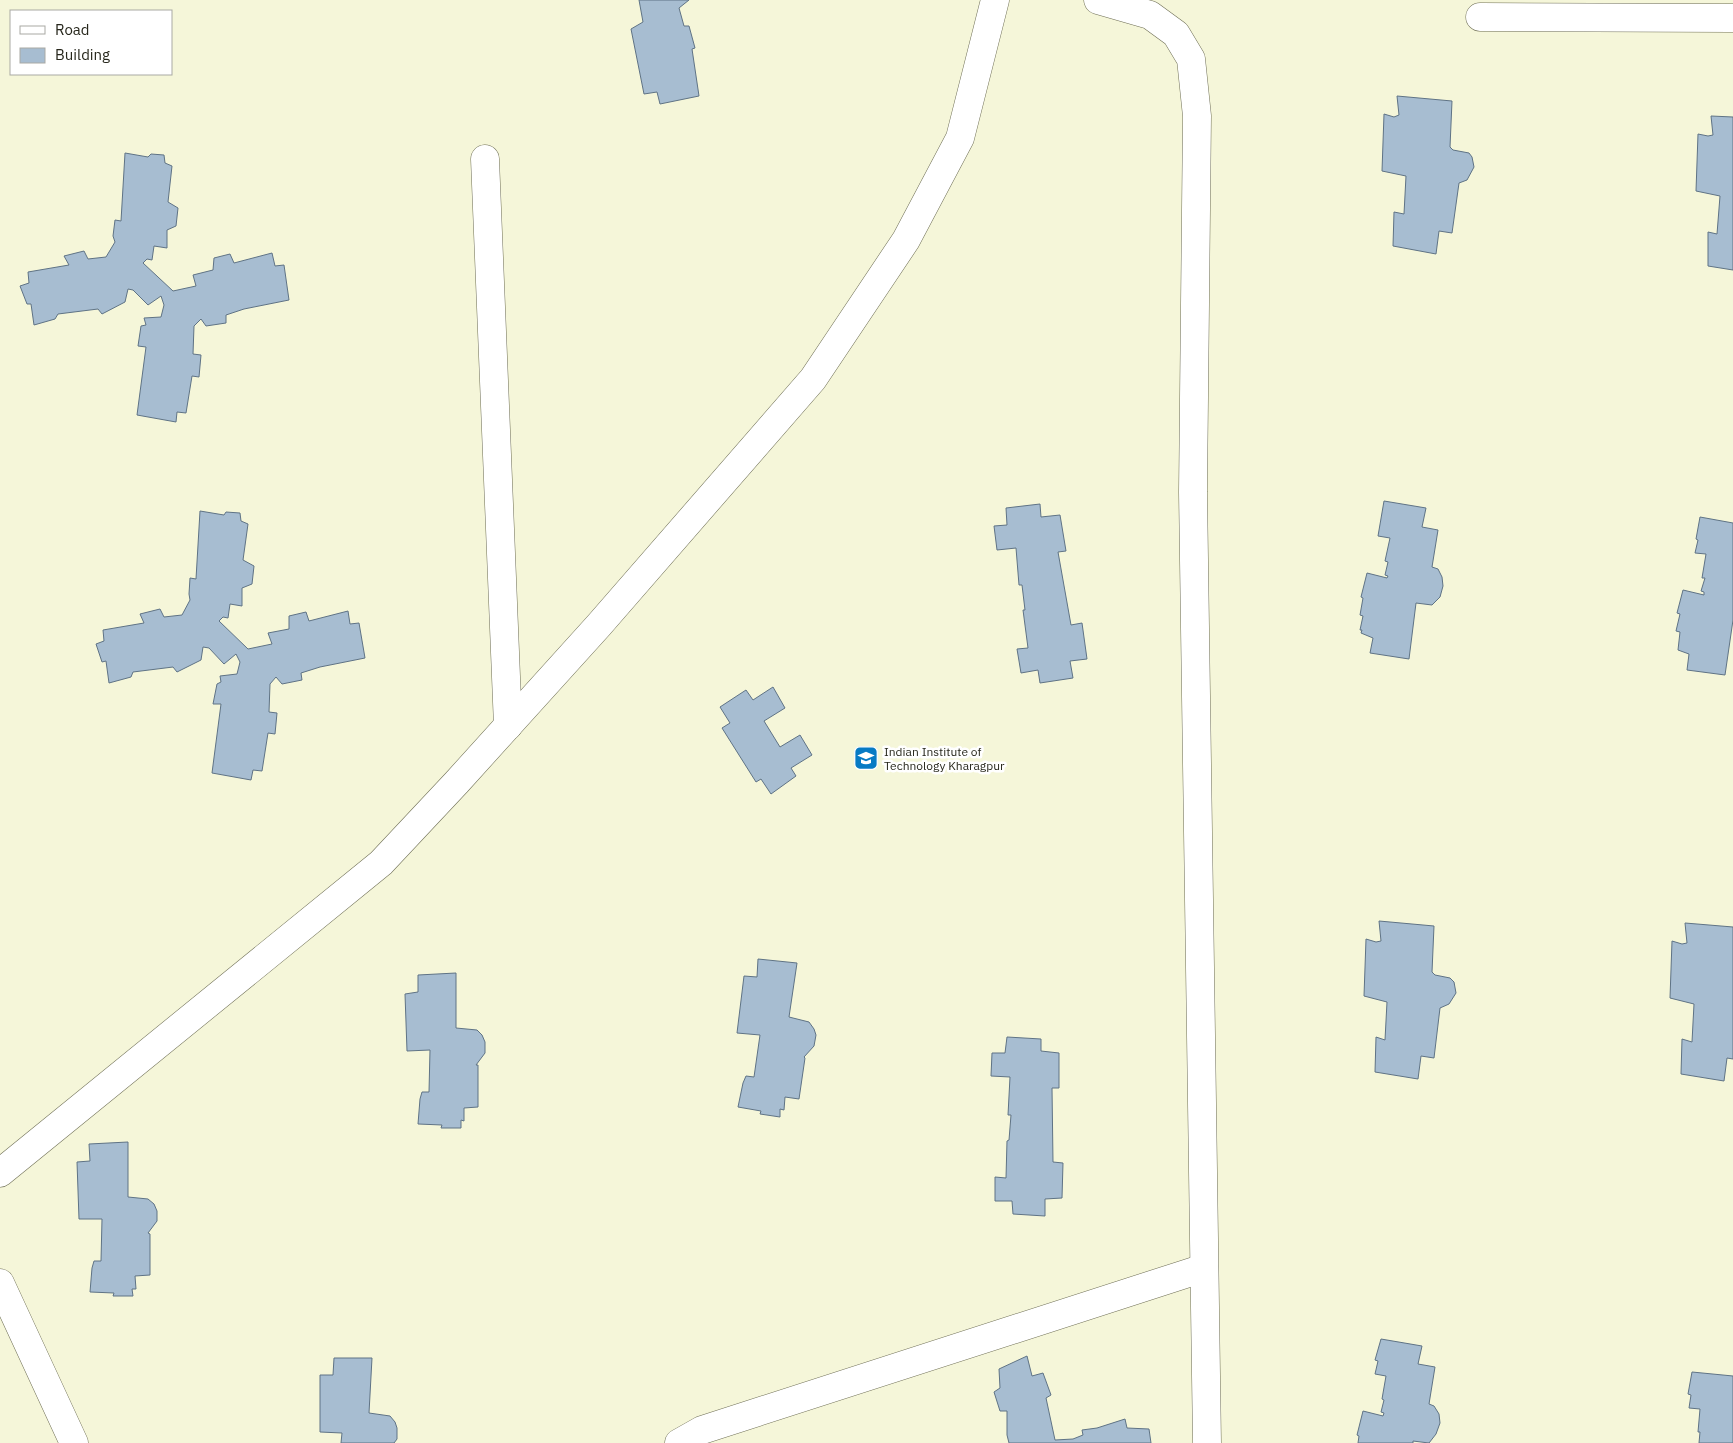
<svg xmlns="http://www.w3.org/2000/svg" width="1733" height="1443" viewBox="0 0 1733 1443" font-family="'IBM Plex Sans',sans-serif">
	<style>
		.building { fill: #a7bdd1; stroke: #5f7385 }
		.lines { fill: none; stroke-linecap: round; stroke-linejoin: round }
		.minor-casing { stroke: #6e6e55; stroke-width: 29 }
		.tertiary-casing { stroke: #6e6e55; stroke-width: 29 }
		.minor { stroke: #fff; stroke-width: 28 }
		.tertiary { stroke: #fff; stroke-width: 28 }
		.labels { text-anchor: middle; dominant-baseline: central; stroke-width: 5; stroke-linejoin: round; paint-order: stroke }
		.poi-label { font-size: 12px; fill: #27271c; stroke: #fff; text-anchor: start }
	</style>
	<rect width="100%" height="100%" fill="#f5f6d9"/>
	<g class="building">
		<path d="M639 0H689L679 8 684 26H689L695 48 692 49 699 96 660 104 657 92 644 94 631 29 643 22Z"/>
		<path d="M1397 96 1452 101 1450 147 1453 150 1469 153 1472 157 1474 167 1467 180 1459 183 1452 233 1439 231 1436 254 1393 246 1394 212 1404 214 1406 176 1382 171 1384 114 1394 117 1399 115Z"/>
		<path d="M1711 116 1733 117V270L1708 266V232L1717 234 1720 196 1696 191 1698 134 1708 136 1713 135Z"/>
		<path d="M125 153 148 157 151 154 164 155 165 163 172 166 168 202 178 208 176 226 167 230V248L154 246 152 260 147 259 143 263 173 291 196 286 193 275 213 270 214 258 230 254 234 263 272 253 275 266 284 265 289 300 244 309 226 315V323L206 326 201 319 194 326 193 354 201 355 199 377 192 376 186 413 177 412 176 422 137 415 146 347 138 346 141 326 146 325 144 318 161 317 164 305 161 296 148 305 133 290 128 289 125 302 102 314 98 309 58 314 55 319 34 325 31 304H27L20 286 29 283 28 272 69 265 64 256 84 251 88 259 106 257 115 242 113 236 115 220 121 221Z"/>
		<path d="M1384 501 1426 508 1422 527 1438 530 1432 567 1438 569 1442 577 1443 586 1440 597 1432 605 1416 603 1409 659 1370 653 1373 638 1361 633 1362 630H1360L1363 616 1360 615 1363 598 1361 597 1367 573 1387 578 1388 576 1385 575 1388 562 1385 561 1390 538 1378 536Z"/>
		<path d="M1040 504 1041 517 1060 515 1066 551 1058 552 1071 625 1082 623 1087 659 1070 661 1073 678 1040 683 1038 670 1021 673 1017 649 1028 648 1023 610H1025L1022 585H1019L1016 548 997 550 994 526 1007 525 1006 508Z"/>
		<path d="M200 511 224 515 226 512 240 513 241 521 248 524 243 560 254 566 252 584 242 588V606L230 604 228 618 223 617 219 621 248 649 272 644 268 633 289 629V616L306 612 309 621 348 611 350 624 359 623 365 658 320 667 301 673 302 680 282 684 276 677 270 684 269 712 277 713 275 734 268 733 262 771 253 770 251 780 212 773 221 704H213L217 684 221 682 220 676 237 674 240 662 236 654 224 664 209 648 203 647 201 660 177 672 173 667 133 672 131 677 109 683 106 661 102 662 96 644 104 641 103 630 144 623 140 614 160 609 164 617 182 615 190 600 189 594 190 578 196 579Z"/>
		<path d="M1700 517 1733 523V620L1725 675 1687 670 1689 654 1678 650 1680 632 1676 631 1680 614 1677 613 1683 590 1704 595V592L1701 591 1705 578H1702L1706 554 1695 553 1698 540 1696 539Z"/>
		<path d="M773 687 785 708 764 721 780 747 800 735 812 755 791 768 796 776 771 794 761 779 756 782 722 728 730 723 720 707 746 690 753 700Z"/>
		<path d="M1379 921 1434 926 1432 972 1435 975 1450 978 1454 982 1456 993 1449 1004 1440 1008 1434 1058 1421 1056 1418 1079 1375 1072 1376 1037 1385 1040 1387 1002 1364 996 1366 939 1376 942 1381 941Z"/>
		<path d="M1685 923 1733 927V1059L1727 1058 1724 1081 1681 1074 1682 1039 1692 1042 1694 1004 1670 998 1672 941 1682 944 1687 943Z"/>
		<path d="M758 959 797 963 789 1017 809 1022 814 1029 816 1035 814 1046 804 1057 805 1058 799 1099 785 1097 784 1110 780 1109V1117L760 1114 761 1111 738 1107 743 1083 746 1076 754 1077 760 1035 737 1033 744 976 757 977Z"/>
		<path d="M456 973V1028L477 1030 482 1035 485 1042V1053L476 1065H478V1107L464 1108V1121L461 1120V1128H441L442 1125 418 1124 420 1099 422 1092H429L430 1050 407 1051 405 994 418 992V975Z"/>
		<path d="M1007 1037 1041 1039V1051L1059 1053V1088H1052L1053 1162 1063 1163 1062 1198 1045 1199V1216L1013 1214 1012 1201H995V1177L1006 1178 1007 1141 1009 1140 1011 1115H1008L1010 1077 991 1076 992 1053H1005Z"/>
		<path d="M128 1142V1197L148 1199 154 1204 157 1211V1221L148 1233 150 1234V1275L135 1276 136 1289H132L133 1296H113L114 1293 90 1292 92 1268 94 1261H101L102 1219H79L77 1162 90 1161 89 1144Z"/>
		<path d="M1381 1339 1422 1346 1418 1364 1435 1367 1429 1404 1434 1406 1439 1414 1440 1423 1436 1434 1429 1443 1413 1441V1443H1358L1359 1436 1357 1435 1363 1411 1383 1416 1384 1413 1381 1412 1384 1400 1382 1399 1386 1376 1375 1374 1378 1361 1375 1360Z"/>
		<path d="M1027 1356 1032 1376 1043 1373 1051 1395 1046 1398 1055 1440 1073 1439 1083 1435 1082 1430 1097 1428 1125 1419 1127 1428 1149 1429 1151 1443H1009L1007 1435V1411H1000L994 1392 1000 1388 999 1369Z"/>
		<path d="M334 1358H372L369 1413 390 1416 395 1422 397 1428V1439L394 1443H341L342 1433 320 1432V1375H333Z"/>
		<path d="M1692 1372 1733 1376V1443H1699L1700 1432H1698L1700 1409 1689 1408 1691 1395 1688 1394Z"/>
	</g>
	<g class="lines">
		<g class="minor-casing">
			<g id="minor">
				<path d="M1098 0 1150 15 1176 34 1191 59 1197 116 1193 492 1207 1443"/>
				<path d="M1480 17 1733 18"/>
				<path d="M485 159 508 726"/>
				<path d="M0 1283 74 1443"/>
				<path d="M679 1443 702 1430 1204 1268"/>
			</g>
		</g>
		<g class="tertiary-casing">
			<path id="tertiary" d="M0 1173 381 863 457 782 599 625 813 379 906 240 960 138 995 0"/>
		</g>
		<use href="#minor" class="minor"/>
		<use href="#tertiary" class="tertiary"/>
	</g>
	<defs>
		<g id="university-square" transform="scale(1.25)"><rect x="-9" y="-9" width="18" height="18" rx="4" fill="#077ac4" stroke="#fff"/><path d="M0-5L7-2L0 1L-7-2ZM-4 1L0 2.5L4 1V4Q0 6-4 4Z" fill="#fff"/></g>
	</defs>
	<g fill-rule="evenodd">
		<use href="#university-square" x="866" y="758"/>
	</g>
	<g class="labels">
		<g class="poi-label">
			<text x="884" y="751">Indian Institute of<tspan x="884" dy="14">Technology Kharagpur</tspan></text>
		</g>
	</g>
	<rect x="10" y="10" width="162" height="65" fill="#ffffff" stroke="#a9a9a4"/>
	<rect x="20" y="26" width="25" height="8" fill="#ffffff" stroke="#a9a9a4"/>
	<text x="55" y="35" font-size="15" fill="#27271c">Road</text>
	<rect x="20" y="48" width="25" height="15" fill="#a7bdd1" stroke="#a9a9a4"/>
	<text x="55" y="60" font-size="15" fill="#27271c">Building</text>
</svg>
